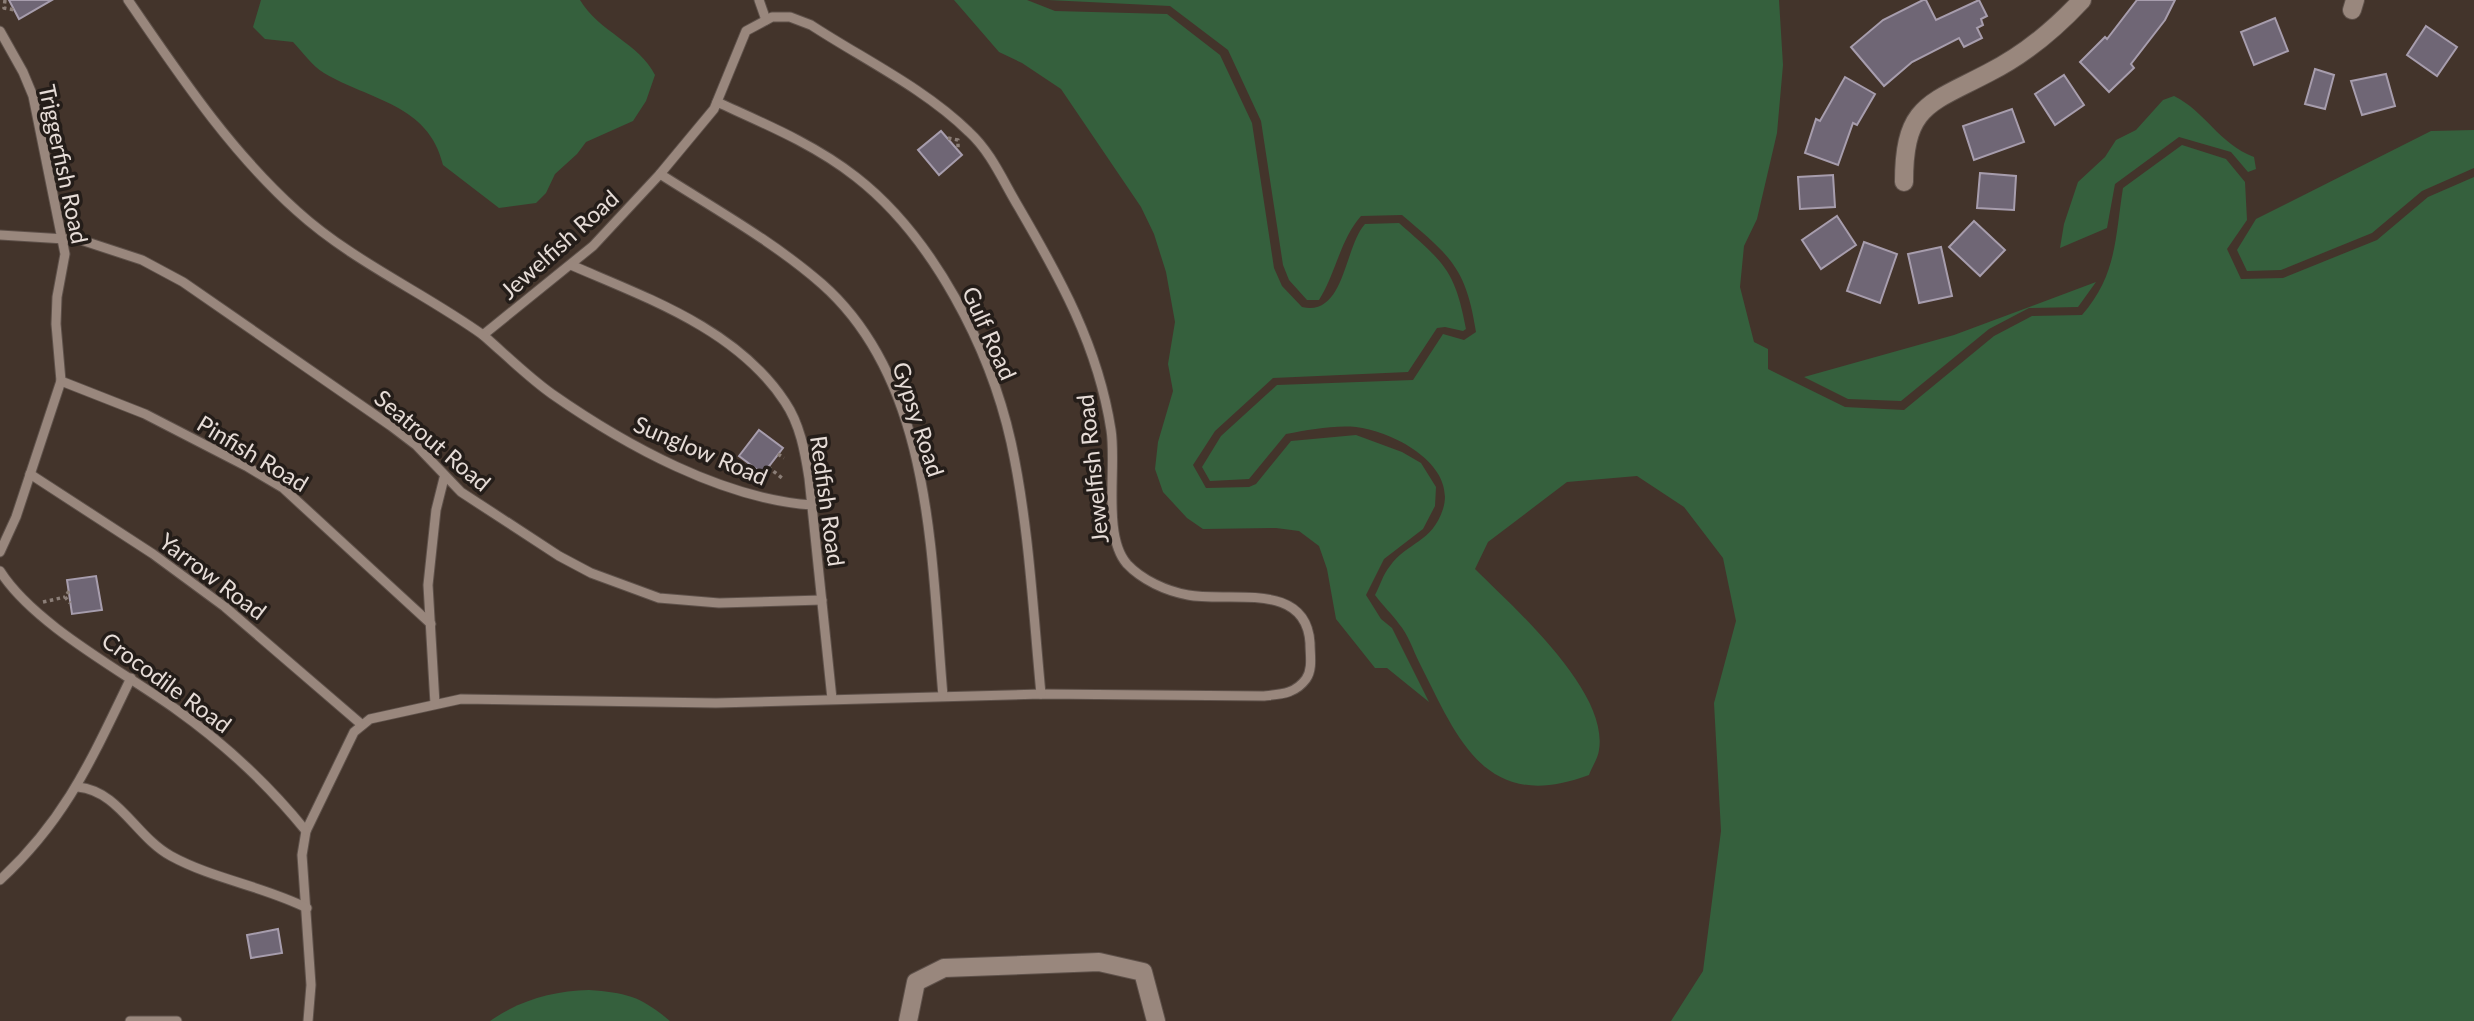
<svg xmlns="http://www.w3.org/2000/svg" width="2474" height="1021" viewBox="0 0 2474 1021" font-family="Lato,sans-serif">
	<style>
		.green { fill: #35603d }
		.building { fill: #6f6675; stroke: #a79dad; stroke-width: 2 }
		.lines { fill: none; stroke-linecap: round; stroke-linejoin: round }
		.lane-casing { stroke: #5e514a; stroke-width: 11 }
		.street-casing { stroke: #5e514a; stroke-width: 20 }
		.path { stroke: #8b7e77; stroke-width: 3.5; stroke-dasharray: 3.5 3.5; stroke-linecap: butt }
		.lane { stroke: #99877d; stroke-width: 9 }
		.street { stroke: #99877d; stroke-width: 18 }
		.labels { text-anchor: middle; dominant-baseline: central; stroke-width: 7; stroke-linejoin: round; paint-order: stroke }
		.street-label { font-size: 23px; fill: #e6dcd7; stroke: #241d19 }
	</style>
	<rect width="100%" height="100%" fill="#43342b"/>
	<g class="green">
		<path d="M261 0H580C598 31 640 44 655 75L646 101 633 121 586 142 577 154 555 174 546 193 536 203 499 208 443 165C429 104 369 100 324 73 312 66 302 51 293 42L265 39 253 27Z"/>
		<path d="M954 0H1027L1055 11 1167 14 1220 55 1252 123 1274 268 1282 286 1302 307C1345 317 1344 247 1365 224L1399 223C1443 262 1455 269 1466 329L1463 331 1445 327 1437 328 1408 372 1273 378 1215 431 1193 465 1206 488 1249 487 1256 484 1291 441 1356 435 1402 452 1421 463 1436 487 1435 506 1423 529 1384 559 1366 595 1381 619 1392 628 1429 702 1387 668H1375L1336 619 1327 569 1319 546 1299 531 1276 528 1203 529 1187 518 1163 492 1155 469 1158 442 1173 391 1168 364 1175 322 1166 272 1154 234 1141 207 1061 89 1022 63 999 52Z"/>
		<path d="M1048 0H1779L1783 65 1777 133 1757 219 1744 246 1740 287 1754 342 1768 349V369L1845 407 1904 410 1994 336 2032 316 2082 315C2117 275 2115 238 2123 188L2182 145 2226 159 2245 182 2247 220 2227 249 2241 279 2283 278 2377 240 2428 197 2474 177V1021H1671L1703 971 1721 831 1714 703 1736 621 1723 558 1684 507 1637 476 1567 482 1488 542 1475 569C1513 607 1609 691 1599 750 1598 758 1592 767 1589 775 1485 814 1458 739 1419 662 1413 650 1408 634 1399 624 1392 614 1383 606 1375 595 1380 586 1383 574 1390 566 1407 542 1432 543 1443 509 1457 464 1392 431 1356 427 1333 425 1309 430 1286 434L1249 479 1210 481 1202 467 1221 436 1277 385 1413 380 1443 334 1464 340 1476 332C1466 267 1450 256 1402 215L1361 216C1340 240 1336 273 1319 300H1307L1289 280 1283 265 1261 121 1228 50 1170 6Z"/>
		<path d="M2174 96C2205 111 2219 144 2254 157L2256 169 2248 172 2231 152 2179 137 2115 184 2107 228 2060 248 2064 224 2078 182 2105 157 2116 140 2136 130 2163 100Z"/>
		<path d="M2474 130V168L2422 191 2372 233 2281 270 2247 271 2237 250 2256 219 2431 131Z"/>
		<path d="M2096 282 2078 307 2029 308 1989 329 1901 401 1848 399 1804 377 1954 335Z"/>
		<path d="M589 990C627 993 640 996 670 1021H490C520 1000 553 991 589 990Z"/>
	</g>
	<g class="building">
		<path d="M9 0H52L19 19Z"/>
		<path d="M1923 0H1926L1936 20 1979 0 1987 16 1981 19 1983 25 1977 28 1982 38 1964 47 1959 38 1912 62 1884 86 1851 47 1883 20Z"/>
		<path d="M2137 0H2175L2165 20 2131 64 2134 68 2109 92 2080 62 2105 37 2107 39Z"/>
		<path d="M2275 18 2288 51 2254 65 2241 32Z"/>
		<path d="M2426 26 2457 47 2437 76 2407 55Z"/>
		<path d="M2315 69 2334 75 2325 109 2305 104Z"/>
		<path d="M2386 74 2395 106 2362 115 2351 81Z"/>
		<path d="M2064 75 2084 105 2055 125 2035 94Z"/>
		<path d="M1845 77 1875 94 1857 125 1853 123 1838 165 1805 153 1816 119 1820 121Z"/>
		<path d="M2012 109 2024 142 1974 160 1963 126Z"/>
		<path d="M941 131 962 155 939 175 918 150Z"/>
		<path d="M1980 173 2016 176 2014 210 1977 208Z"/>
		<path d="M1833 175 1835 207 1800 209 1798 177Z"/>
		<path d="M1837 216 1856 245 1821 269 1802 240Z"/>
		<path d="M1974 221 2005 250 1980 276 1949 247Z"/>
		<path d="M1864 242 1897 254 1880 303 1847 291Z"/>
		<path d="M1941 247 1952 296 1919 303 1908 254Z"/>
		<path d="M759 430 783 448 763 474 739 456Z"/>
		<path d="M96 576 102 610 72 614 67 580Z"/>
		<path d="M278 929 282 953 251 958 247 935Z"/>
	</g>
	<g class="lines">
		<g class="lane-casing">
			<g id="lane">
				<path d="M128 0C179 74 229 150 297 211 352 261 423 292 483 335L593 246 660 174 714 109 746 31 772 17H790L811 25C863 59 924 88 969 132 991 152 1003 181 1018 206 1060 278 1098 346 1111 430 1117 466 1102 536 1127 564 1142 580 1166 591 1188 595 1229 603 1306 580 1310 643 1310 655 1313 669 1306 679 1295 694 1281 694 1264 696L1041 694 716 703 461 699 370 719 354 732 306 831 302 855 311 985 308 1021"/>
				<path d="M759 0 766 20"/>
				<path d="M0 31 23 72 33 96 65 254 57 297 56 324 61 381 16 517 0 552"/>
				<path d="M717 102C765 124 814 144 856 177 933 237 990 348 1011 442 1029 525 1033 611 1041 694"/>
				<path d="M660 174C715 209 774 242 822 284 934 383 931 560 943 696"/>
				<path d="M0 235 81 240 142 260 183 282 391 426 416 445 461 492 559 556 591 573 659 598 719 603 822 600"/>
				<path d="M571 265C647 298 737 329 785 402 800 424 805 452 809 478L832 699"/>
				<path d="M483 335C506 355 528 377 552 394 625 445 723 499 812 505"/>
				<path d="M61 381 145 414 246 466 283 488 431 624"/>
				<path d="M30 474 153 554 225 607 361 724"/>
				<path d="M0 571C34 625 124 672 177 710 226 745 268 784 306 831"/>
				<path d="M435 704 428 585 436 510 444 478"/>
				<path d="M78 787C119 791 136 837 171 856 213 879 263 886 307 908"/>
				<path d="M0 880C67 818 92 758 131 678"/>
				<path d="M130 1021H177"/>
			</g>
		</g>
		<g class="street-casing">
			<g id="street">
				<path d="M2352 10 2355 0"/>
				<path d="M1904 182C1904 105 1929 104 1988 73 2024 55 2055 29 2082 0"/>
				<path d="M908 1021 916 982 944 968 1099 962 1143 972 1156 1021"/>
			</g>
		</g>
		<g class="path">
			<path d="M5 0 4 8 15 10"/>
			<path d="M948 138 958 140V150"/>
			<path d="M778 454 784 458"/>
			<path d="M768 467 782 478"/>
			<path d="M69 591 65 597 70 603"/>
			<path d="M43 602 65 597"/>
		</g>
		<use href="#lane" class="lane"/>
		<use href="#street" class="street"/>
	</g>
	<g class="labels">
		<g class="street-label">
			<text transform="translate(64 164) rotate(78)">Triggerfish Road</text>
			<text transform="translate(559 244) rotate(-42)">Jewelfish Road</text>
			<text transform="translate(990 333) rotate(66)">Gulf Road</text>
			<text transform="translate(919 419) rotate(72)">Gypsy Road</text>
			<text transform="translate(433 440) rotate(40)">Seatrout Road</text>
			<text transform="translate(701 450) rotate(23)">Sunglow Road</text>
			<text transform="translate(253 453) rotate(31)">Pinfish Road</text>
			<text transform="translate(1092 469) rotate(-96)">Jewelfish Road</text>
			<text transform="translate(828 501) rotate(82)">Redfish Road</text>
			<text transform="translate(213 576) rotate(37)">Yarrow Road</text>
			<text transform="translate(167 682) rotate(36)">Crocodile Road</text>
		</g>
	</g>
</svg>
